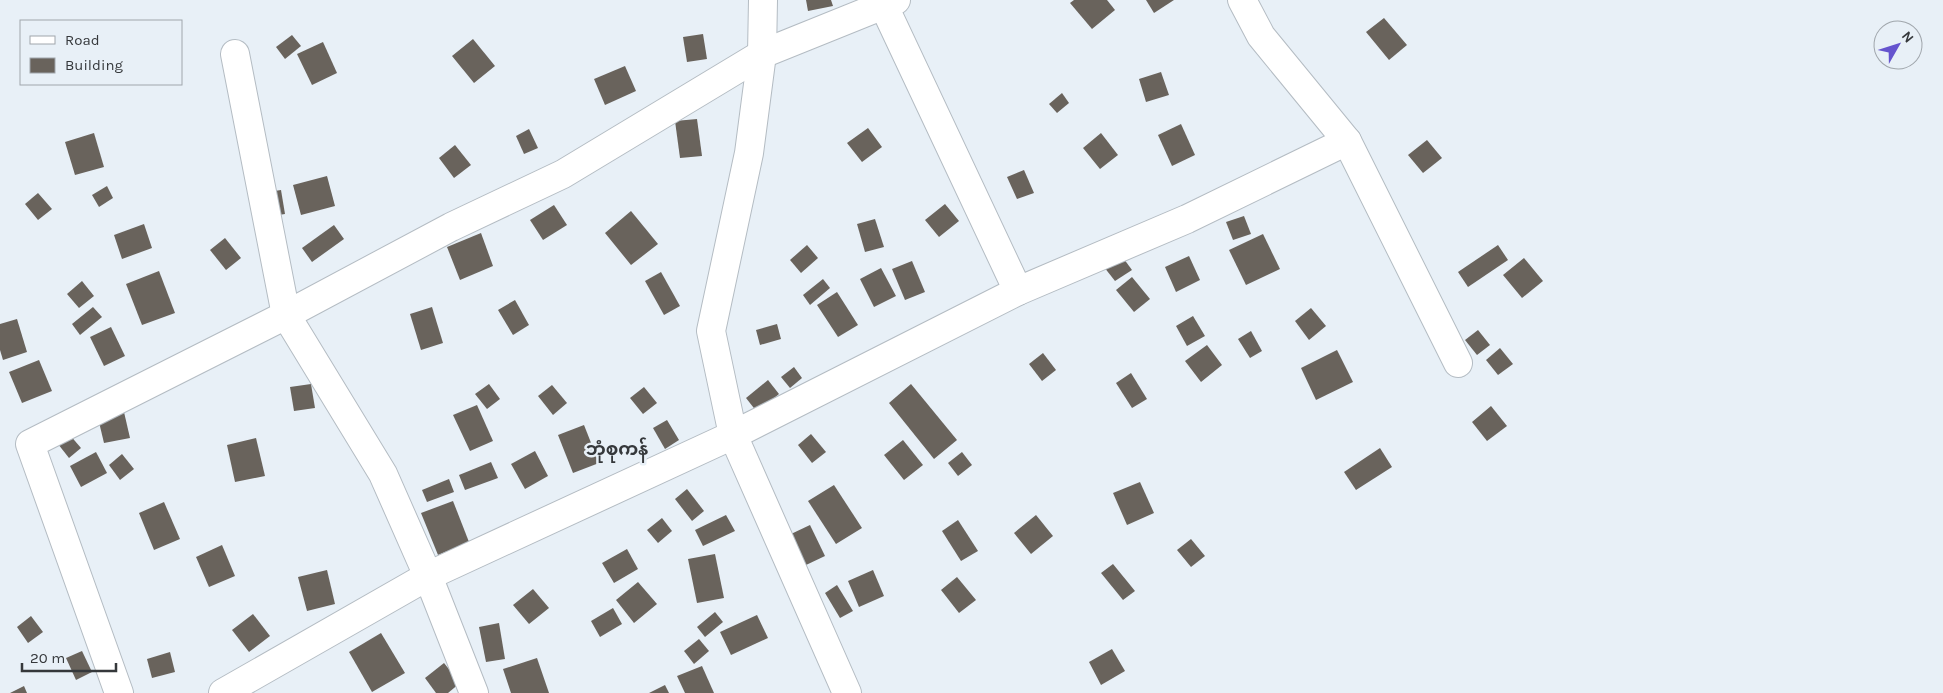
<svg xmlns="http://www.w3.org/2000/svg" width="1943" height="693" viewBox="0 0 1943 693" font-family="Karla,'Noto Sans Myanmar',sans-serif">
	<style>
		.building { fill: #69635c }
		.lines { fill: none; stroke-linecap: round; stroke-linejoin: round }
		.minor-casing { stroke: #b4bcc3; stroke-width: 30 }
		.minor { stroke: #fff; stroke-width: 28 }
		.labels { text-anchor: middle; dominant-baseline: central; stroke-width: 5; stroke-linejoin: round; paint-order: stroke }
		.quarter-label { font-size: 18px; font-weight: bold; fill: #35383b; stroke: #e8f0f7 }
	</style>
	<rect width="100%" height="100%" fill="#e8f0f7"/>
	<g class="building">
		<path d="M806 0H831L833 6 808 11Z"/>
		<path d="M1074 0H1107L1115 10 1092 29 1070 3Z"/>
		<path d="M1146 0H1174L1154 13Z"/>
		<path d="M1384 18 1407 45 1389 60 1366 32Z"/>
		<path d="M703 34 707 59 687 62 683 37Z"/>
		<path d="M292 35 301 46 285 59 276 47Z"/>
		<path d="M473 39 495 66 474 83 452 56Z"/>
		<path d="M323 42 337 73 312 85 297 54Z"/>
		<path d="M625 66 636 91 605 105 594 79Z"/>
		<path d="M1161 72 1169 95 1146 102 1139 79Z"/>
		<path d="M1062 93 1069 103 1057 113 1049 104Z"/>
		<path d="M697 119 702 156 680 158 675 121Z"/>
		<path d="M1181 124 1195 155 1172 166 1158 135Z"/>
		<path d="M868 128 882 147 862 162 847 143Z"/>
		<path d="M529 129 538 148 524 154 516 136Z"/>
		<path d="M94 133 104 167 75 175 65 142Z"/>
		<path d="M1101 133 1118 155 1100 169 1083 148Z"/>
		<path d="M1427 140 1442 158 1423 173 1408 155Z"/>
		<path d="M455 145 471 165 454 178 439 158Z"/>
		<path d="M1024 170 1034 193 1017 199 1007 177Z"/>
		<path d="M327 176 335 206 301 215 293 185Z"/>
		<path d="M107 186 113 198 99 207 92 195Z"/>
		<path d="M281 190 285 214 272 216 268 192Z"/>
		<path d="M38 193 52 209 38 220 25 204Z"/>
		<path d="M945 204 959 221 939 237 925 220Z"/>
		<path d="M554 205 567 225 543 240 530 220Z"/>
		<path d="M631 211 658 244 631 265 605 233Z"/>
		<path d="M1244 216 1251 234 1233 240 1226 222Z"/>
		<path d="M875 219 884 247 865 252 857 224Z"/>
		<path d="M144 224 152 248 122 259 114 235Z"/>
		<path d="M334 225 344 239 312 262 302 248Z"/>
		<path d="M481 233 493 266 460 280 447 247Z"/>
		<path d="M1263 234 1280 269 1246 285 1229 250Z"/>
		<path d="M225 238 241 258 226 270 210 250Z"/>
		<path d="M807 245 818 258 801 273 790 260Z"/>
		<path d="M1498 245 1508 260 1468 287 1458 272Z"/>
		<path d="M1121 255 1132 270 1115 281 1104 267Z"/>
		<path d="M1189 256 1200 280 1176 292 1165 267Z"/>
		<path d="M1524 258 1543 281 1522 298 1503 275Z"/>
		<path d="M912 261 925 292 905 300 892 269Z"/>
		<path d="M881 268 896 296 874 307 860 279Z"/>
		<path d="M159 271 175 313 142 325 126 284Z"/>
		<path d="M661 272 680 306 664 315 645 281Z"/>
		<path d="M1132 277 1150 299 1134 312 1116 290Z"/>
		<path d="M823 279 830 288 810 305 803 295Z"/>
		<path d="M82 281 94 296 79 308 67 294Z"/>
		<path d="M837 292 858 325 838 337 817 305Z"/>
		<path d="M515 300 529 325 513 335 498 310Z"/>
		<path d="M93 307 102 317 80 335 72 324Z"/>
		<path d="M432 307 443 343 421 350 410 314Z"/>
		<path d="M1311 308 1326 326 1309 340 1295 321Z"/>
		<path d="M1193 316 1205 336 1187 346 1176 326Z"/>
		<path d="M17 319 27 352 3 360 0 350V324Z"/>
		<path d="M777 324 781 339 760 345 756 330Z"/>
		<path d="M111 327 125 356 104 366 90 337Z"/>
		<path d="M1478 330 1490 345 1477 355 1465 340Z"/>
		<path d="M1251 331 1262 351 1250 358 1238 339Z"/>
		<path d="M1207 345 1222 365 1201 382 1185 361Z"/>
		<path d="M1500 348 1513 364 1498 375 1486 360Z"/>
		<path d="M1337 350 1353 382 1316 400 1301 368Z"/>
		<path d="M1043 353 1056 370 1042 381 1029 364Z"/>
		<path d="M39 360 52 391 22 403 9 372Z"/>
		<path d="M794 367 802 378 790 388 781 377Z"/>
		<path d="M1131 373 1147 399 1132 408 1116 383Z"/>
		<path d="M768 380 779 394 757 412 746 398Z"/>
		<path d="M311 384 315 408 294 411 290 387Z"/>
		<path d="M489 384 500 399 487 409 475 394Z"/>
		<path d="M911 384 957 440 934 459 889 403Z"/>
		<path d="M552 385 567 403 553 415 538 396Z"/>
		<path d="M644 387 657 403 643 414 630 398Z"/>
		<path d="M477 405 493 441 470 451 453 415Z"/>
		<path d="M1491 406 1507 426 1487 441 1472 422Z"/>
		<path d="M124 412 130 438 104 443 98 418Z"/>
		<path d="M667 420 679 440 665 449 653 428Z"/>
		<path d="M584 425 599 463 573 473 558 435Z"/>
		<path d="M69 434 81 448 69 458 58 444Z"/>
		<path d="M811 434 826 452 812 463 798 445Z"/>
		<path d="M256 438 265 476 235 482 227 445Z"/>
		<path d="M903 440 923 465 904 480 884 455Z"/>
		<path d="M1380 448 1392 467 1356 490 1344 472Z"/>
		<path d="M535 451 548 476 525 489 511 464Z"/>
		<path d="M96 452 107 473 81 487 70 466Z"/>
		<path d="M962 452 972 465 958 476 948 463Z"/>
		<path d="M122 454 134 469 120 480 109 465Z"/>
		<path d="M491 462 498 478 465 490 459 475Z"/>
		<path d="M449 479 454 492 427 502 422 490Z"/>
		<path d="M1140 482 1154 513 1127 525 1113 493Z"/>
		<path d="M834 485 862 528 836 544 808 501Z"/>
		<path d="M687 489 704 511 692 521 675 499Z"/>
		<path d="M453 501 469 542 438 555 421 513Z"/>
		<path d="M164 502 180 539 154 550 139 513Z"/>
		<path d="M726 515 735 531 703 546 695 530Z"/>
		<path d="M1036 515 1053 536 1031 554 1014 533Z"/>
		<path d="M662 518 672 531 658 543 647 530Z"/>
		<path d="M958 520 978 551 961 561 942 531Z"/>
		<path d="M810 525 825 556 806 565 791 534Z"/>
		<path d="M1191 539 1205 556 1191 567 1177 550Z"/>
		<path d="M222 545 235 576 209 587 196 557Z"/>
		<path d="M627 549 638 569 614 583 602 563Z"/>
		<path d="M715 554 724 598 697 603 688 559Z"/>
		<path d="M1113 564 1135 591 1123 600 1101 573Z"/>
		<path d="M327 570 335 604 307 611 298 577Z"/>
		<path d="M873 570 884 596 859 607 848 581Z"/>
		<path d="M957 577 976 600 959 613 941 590Z"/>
		<path d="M638 582 657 604 634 623 616 600Z"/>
		<path d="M837 585 853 611 840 618 825 593Z"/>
		<path d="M533 589 549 608 529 624 513 605Z"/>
		<path d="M613 608 622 624 600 637 591 621Z"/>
		<path d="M715 612 723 622 705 637 697 627Z"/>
		<path d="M253 614 270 636 249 652 232 630Z"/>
		<path d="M757 615 768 638 731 655 720 632Z"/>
		<path d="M31 616 43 632 28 643 17 627Z"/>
		<path d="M499 623 505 659 486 662 479 627Z"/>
		<path d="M381 633 405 673 372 692 349 652Z"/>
		<path d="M699 639 709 651 694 664 684 651Z"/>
		<path d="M1112 649 1125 671 1101 685 1089 662Z"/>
		<path d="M82 651 92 672 76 680 66 658Z"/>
		<path d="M170 652 175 672 152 678 147 659Z"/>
		<path d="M537 658 549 693H511L503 669Z"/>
		<path d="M444 663 460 683 448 693H436L425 678Z"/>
		<path d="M702 666 714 693H685L677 676Z"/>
		<path d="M665 685 669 693H649Z"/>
		<path d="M24 686 27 693H10Z"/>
	</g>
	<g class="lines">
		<g class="minor-casing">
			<g id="minor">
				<path d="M763 0 762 54 749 153 711 331 733 435 847 693"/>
				<path d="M1242 0 1261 36 1347 141 1458 363"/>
				<path d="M884 6 1018 291"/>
				<path d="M235 54 286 315 383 474 428 576 474 693"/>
				<path d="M119 693 30 444 286 315 451 227 563 174 762 54 896 0"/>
				<path d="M223 693 428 576 733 435 1018 291 1187 219 1347 141"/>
			</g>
		</g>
		<use href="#minor" class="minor"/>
	</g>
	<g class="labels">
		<g class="quarter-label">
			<text x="617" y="449">ဘုံစုကန်</text>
		</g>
	</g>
	<rect x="20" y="20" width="162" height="65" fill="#e8f0f7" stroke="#a0a6ac"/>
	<rect x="30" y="36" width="25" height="8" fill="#ffffff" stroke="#a0a6ac"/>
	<text x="65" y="45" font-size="15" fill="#35383b">Road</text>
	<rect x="30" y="58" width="25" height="15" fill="#69635c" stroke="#a0a6ac"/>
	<text x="65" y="70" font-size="15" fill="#35383b">Building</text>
	<g transform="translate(1898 45) rotate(51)"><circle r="24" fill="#e8f0f7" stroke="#a0a6ac"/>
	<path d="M0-4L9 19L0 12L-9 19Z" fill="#6554ce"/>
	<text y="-8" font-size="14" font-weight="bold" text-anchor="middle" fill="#35383b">N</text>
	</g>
	<path d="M22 663v8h94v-8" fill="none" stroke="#35383b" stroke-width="2.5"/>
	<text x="30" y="663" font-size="15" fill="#35383b" stroke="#e8f0f7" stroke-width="4" paint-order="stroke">20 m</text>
</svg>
